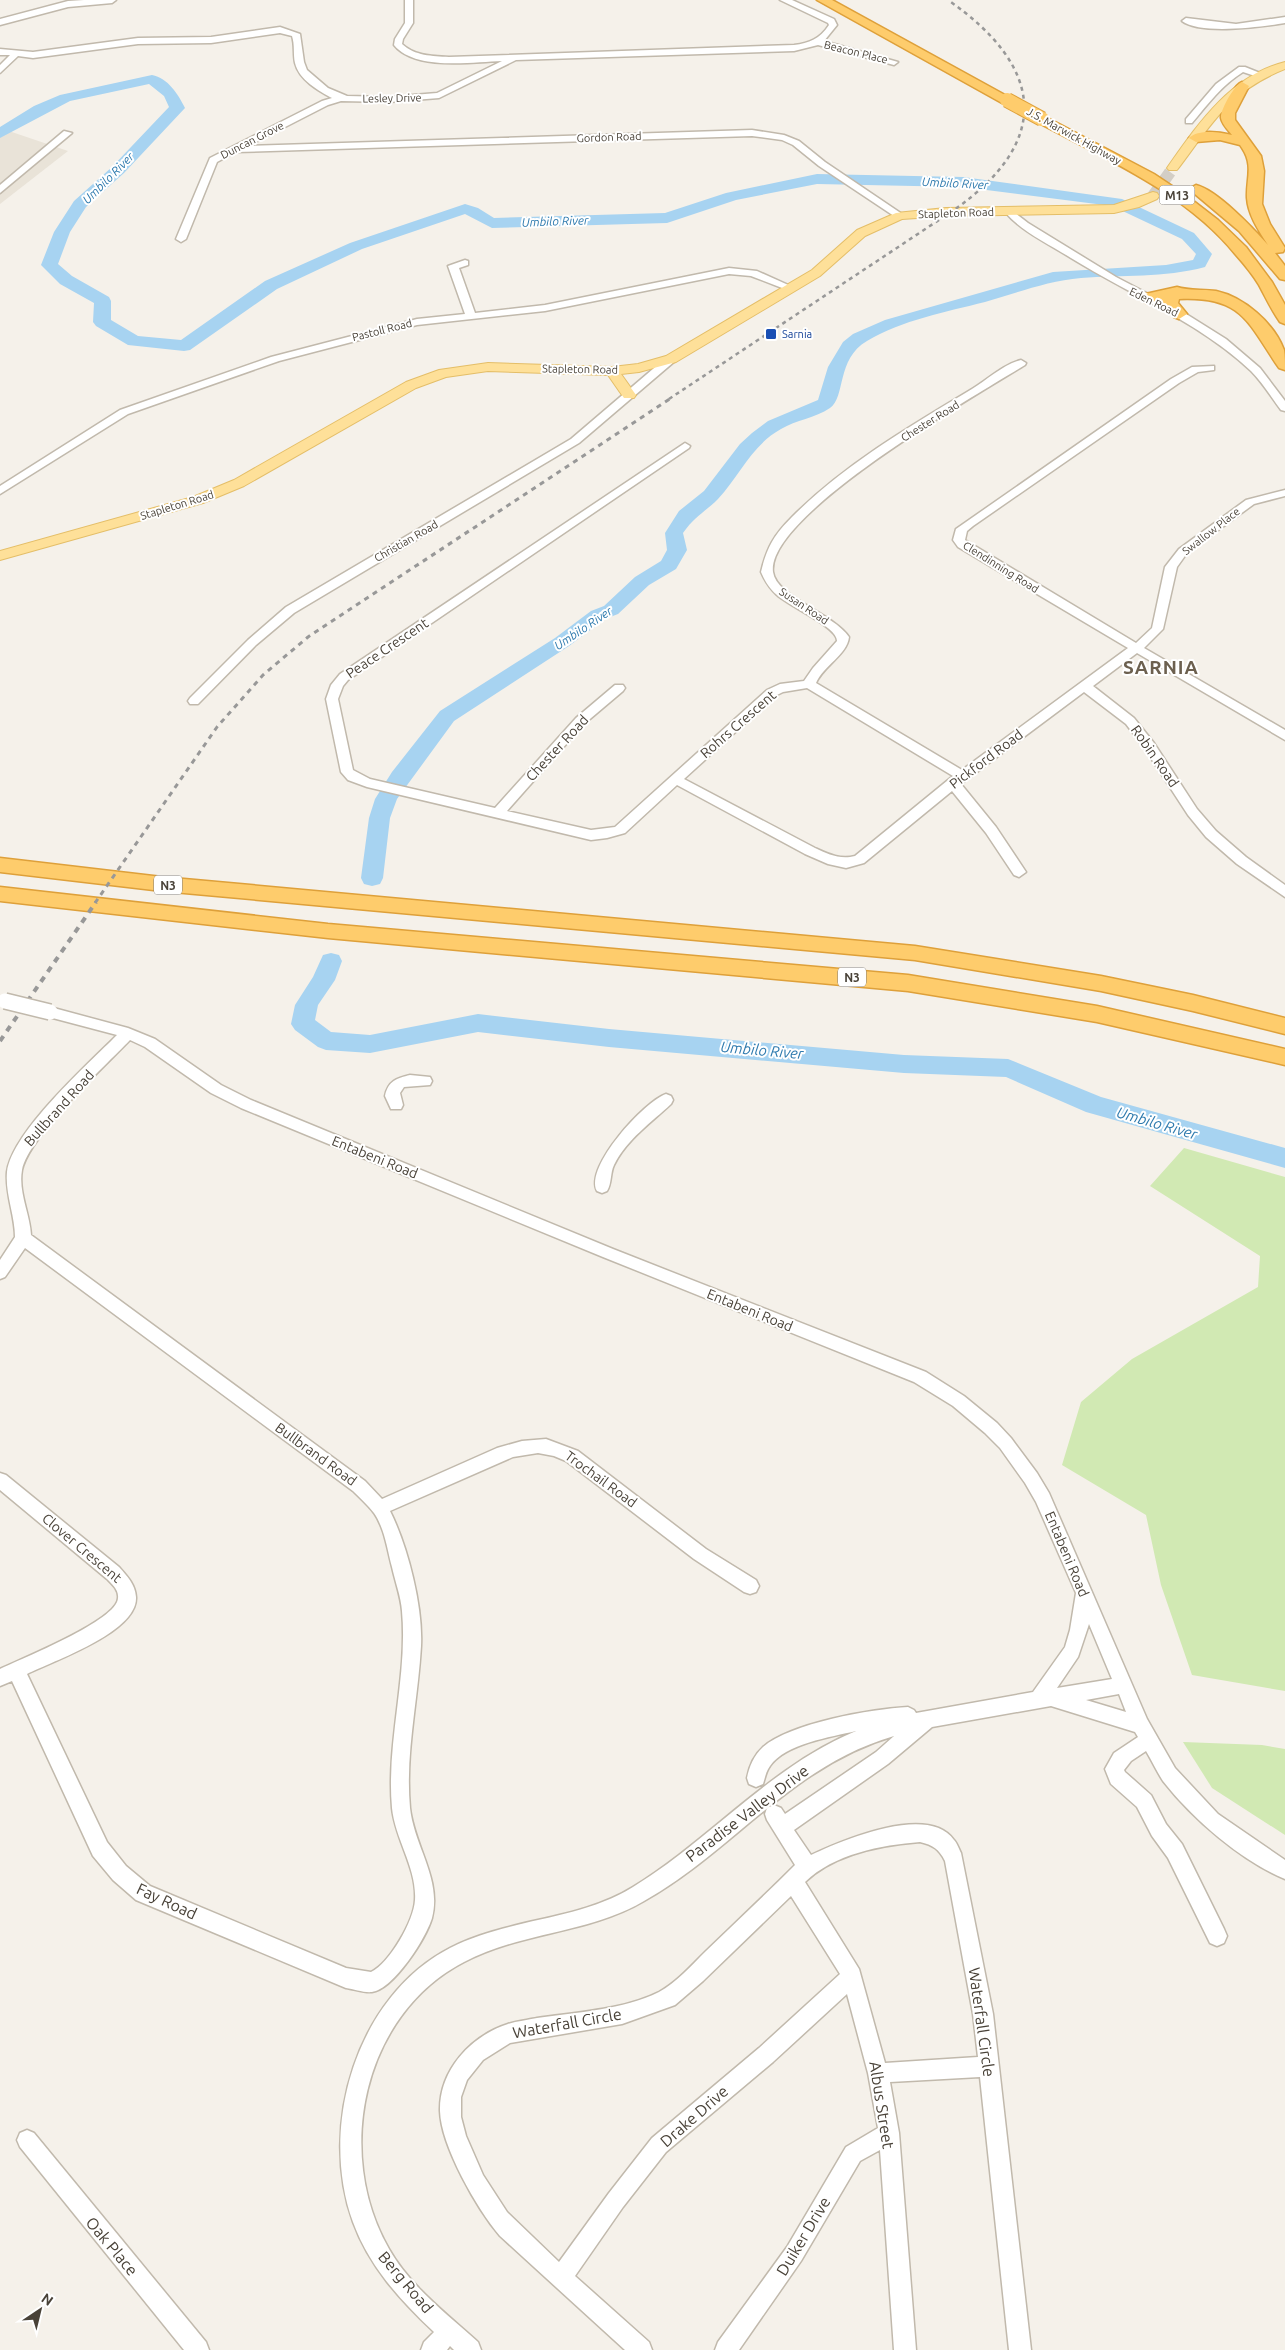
<svg xmlns="http://www.w3.org/2000/svg" width="1285" height="2350" viewBox="0 0 1285 2350" font-family="Ubuntu,sans-serif">
	<style>
		.residential { fill: #e9e3d8 }
		.green { fill: #d1e9b3 }
		.lines { fill: none; stroke-linecap: round; stroke-linejoin: round }
		.river { fill: #a7d3f1; fill-rule: evenodd }
		.major-tunnel { stroke: #d3cec6; stroke-width: 12; stroke-dasharray: 12 5.5; stroke-linecap: butt }
		.minor-casing { stroke: #c1b9ac; stroke-width: 3 }
		.major-casing { stroke: #e4be68; stroke-width: 2 }
		.highway-casing { stroke: #dea03a; stroke-width: 3 }
		.minor { fill: #fff; fill-rule: evenodd }
		.major { fill: #fee099; fill-rule: evenodd }
		.highway { fill: #fecc6c; fill-rule: evenodd }
		.rail-far2 { stroke: #989898; stroke-width: 2.5; stroke-dasharray: 4 4; stroke-linecap: butt }
		.rail-far1 { stroke: #989898; stroke-width: 3; stroke-dasharray: 5 5; stroke-linecap: butt }
		.rail { stroke: #989898; stroke-width: 4; stroke-dasharray: 6 6; stroke-linecap: butt }
		.minor-bridge-casing { stroke: #c1b9ac; stroke-width: 18; stroke-linecap: butt }
		.highway-bridge-casing { stroke: #dea03a; stroke-width: 16; stroke-linecap: butt }
		.minor-bridge { stroke: #fff; stroke-width: 15 }
		.highway-bridge { stroke: #fecc6c; stroke-width: 14 }
		.transit-dot { fill: #1a4fb4; stroke: #fff; stroke-width: 2 }
		.labels { text-anchor: middle; dominant-baseline: central; stroke-width: 4; stroke-linejoin: round; paint-order: stroke }
		.far-street-label { font-size: 11px; fill: #494238; stroke: #fff }
		.far-transit-label { font-size: 11px; fill: #164399; stroke: #fff; text-anchor: start }
		.far-water-label { font-size: 12px; font-style: italic; fill: #2e7aae; stroke: #fff }
		.shield { fill: #fff; stroke: #807b74; stroke-width: 1 }
		.shield-label { font-size: 12px; font-weight: bold; fill: #494238 }
		.street-label { font-size: 14px; fill: #494238; stroke: #fff }
		.water-label { font-size: 15px; font-style: italic; fill: #2e7aae; stroke: #fff }
		.near-street-label { font-size: 16px; fill: #494238; stroke: #fff }
		.district-label { font-size: 19px; font-weight: bold; letter-spacing: 1px; fill: #6c604f; stroke: #fff }
	</style>
	<rect width="100%" height="100%" fill="#f5f1ea"/>
	<path class="residential" d="M0 128 68 151 0 204Z"/>
	<g class="green">
		<path d="M1184 1148 1285 1177V1691L1192 1675 1161 1585 1146 1515 1062 1465 1081 1402 1132 1359 1258 1287 1260 1256 1150 1186Z"/>
		<path d="M1183 1742 1262 1745 1285 1749V1835L1212 1788Z"/>
	</g>
	<g class="lines">
		<g class="river">
			<path d="M152 75C168 78 178 94 185 108L124 173 86 207 70 232 58 264 72 276 109 297 111 301V320L138 336 181 340 265 281 350 243 465 204 478 208 494 218 665 213 726 193 817 174 963 177 1122 199 1194 233 1212 254 1205 267C1164 278 1122 275 1081 278 1047 281 1017 293 985 302 946 312 902 320 867 341 836 359 846 397 830 408 815 418 796 420 781 429 752 445 740 475 718 499 705 512 695 516 683 533L687 550 676 569 649 585 618 614 605 619 569 646 454 721 397 799 390 818 383 878 380 884 372 886 364 884 361 878 369 818 375 799 392 772 440 711 555 638 591 611 604 606 635 577 661 561 667 550 665 533 679 511 704 491 740 444 752 433 768 421 818 400 828 367 843 342 853 334 885 320 1053 272 1166 265 1193 260 1196 254 1182 239 1112 206 963 187 817 184 736 200 667 223 492 228 465 214 362 249 277 289 190 350 184 351 128 345 96 326 93 322 94 303 60 284 41 265 54 232 74 201 112 167 169 107 164 96 149 84 70 101 0 138V127L34 106 60 95Z"/>
			<path d="M331 953 339 955 342 961 335 980 318 1005 315 1020 331 1032 370 1035 478 1014 609 1029 904 1055 1008 1059 1101 1097 1285 1148V1168L1086 1112 1006 1077 904 1073 609 1047 478 1032 370 1053 326 1050 318 1047 295 1030 291 1024 295 1005 313 977 323 955Z"/>
		</g>
		<path class="major-tunnel" d="M1153 196 1173 168"/>
		<g class="minor-casing">
			<g id="minor">
				<path d="M84 0H116L112 3 68 7 0 25V19L68 1Z"/>
				<path d="M405 0H413V23L403 39 402 44C415 56 432 56 449 57L794 45C809 43 820 39 829 25L828 23 780 0H792L834 19 837 25 824 41 898 62 894 65 818 45 794 51 516 60 439 98 389 102 341 101 328 105 248 146 752 130 784 135 799 141 825 162 905 216 897 218 819 166 793 145 782 140 752 136 236 152 217 162 186 239 181 242 176 239 210 158 322 101 332 98C319 91 299 80 295 63 293 54 295 45 292 36L280 33 211 43 138 44 33 58 18 56 0 73V65L10 55H0V49L33 52 138 38 211 37 280 27 300 34 304 62 307 70 328 88 347 96 389 97 437 93 502 61C472 62 415 71 394 45L395 39 405 23Z"/>
				<path d="M1285 17V23C1262 27 1200 35 1182 21L1186 18 1236 24Z"/>
				<path d="M1239 67H1245L1265 75 1261 78 1243 72C1222 85 1208 104 1192 123H1186V119L1216 84Z"/>
				<path d="M64 131 72 133 0 193V185Z"/>
				<path d="M1010 209 1028 223 1116 277 1183 312 1226 339 1260 368 1285 401V411L1281 410C1272 398 1262 382 1251 371 1199 322 1131 295 1071 258 1049 244 1022 232 1005 212Z"/>
				<path d="M465 260 468 261V265L459 268 475 313 545 305 729 268 757 271 795 288 790 291 751 276 729 274 545 311 417 325 279 361 128 414 0 494V486L120 410 271 357 417 319 465 314 448 266Z"/>
				<path d="M671 356 676 359 675 361 579 443 294 613 256 645 198 704H190L188 701 190 698 248 640 286 607 571 439 667 357Z"/>
				<path d="M1021 360 1026 363 1025 365C978 394 766 515 773 572 776 597 834 614 849 637 847 655 823 666 816 683L962 770 1128 648 958 547 953 540 956 529 1171 379 1192 367 1214 366V370L1198 372 1179 383 973 526 967 531 965 540 1136 643 1152 628 1165 567 1179 549 1246 500 1285 490V496L1254 504 1187 553 1177 567 1163 629 1144 648 1285 730V740L1137 653 1093 686 1134 718 1154 743 1197 809 1216 831 1246 857 1285 885V897L1237 864 1206 837 1188 815 1145 749 1126 724 1084 692 961 784 996 827 1026 872 1019 877 1014 875 986 833 952 791 864 863 846 868 828 864 805 854 677 785 625 833 607 838 591 840 367 787 348 780 341 772 326 699 331 685 340 674 685 443 690 446 689 448 348 680 343 686 338 699 353 770 370 779 495 808 576 718 615 685H623L625 688 623 691 584 724 507 811 591 830 615 827 767 690 780 684 804 681 813 668 837 641C838 627 788 606 777 595 769 588 765 581 761 572 767 547 774 535 792 517 844 465 910 426 972 389 987 380 1004 364 1021 360ZM807 688 953 776 855 856C840 860 828 854 815 848L684 779 775 696 783 692Z"/>
				<path d="M50 1007 128 1028 155 1039 221 1085 251 1100 613 1249 926 1372 964 1396 997 1423 1011 1438 1037 1473 1049 1493 1147 1719 1175 1768 1218 1814 1285 1860V1879C1241 1861 1192 1818 1163 1781 1157 1772 1152 1761 1146 1751L1131 1761 1124 1770 1125 1772 1151 1795 1166 1824 1182 1844 1224 1929 1227 1936 1224 1943 1217 1946 1210 1943 1168 1858 1152 1836 1137 1807 1111 1784 1105 1769 1114 1753 1138 1737 1135 1732 1051 1706 932 1727 888 1764 794 1830 811 1855C841 1841 928 1803 954 1840 957 1843 959 1849 961 1853L993 2014 1031 2350H1009L980 2077 890 2082 899 2133 916 2350H894L880 2150 860 2161 801 2261 739 2350H715L718 2342 787 2247 846 2147 878 2128 868 2073 847 1994 773 2062 666 2152 623 2207 575 2276 649 2342 652 2350H625L500 2236C477 2209 441 2146 440 2111 439 2070 471 2036 508 2024 517 2021 528 2020 537 2018 577 2012 623 2010 659 1992 676 1983 692 1965 705 1952 735 1923 766 1894 795 1865L767 1820 765 1814 767 1808 774 1805 781 1808 785 1814 876 1752 894 1736C791 1766 733 1851 644 1901 588 1934 520 1932 464 1962 362 2015 334 2154 389 2249 410 2286 447 2314 478 2342L481 2350H454L450 2346 447 2350H421L424 2342 434 2332C400 2300 369 2266 353 2222 318 2126 357 1996 450 1948 508 1918 578 1921 633 1887 711 1839 771 1766 856 1731 831 1737 785 1744 770 1766 766 1771 765 1778 763 1784L756 1787 749 1784 747 1778C749 1767 754 1755 763 1747 791 1723 871 1709 908 1707L914 1710 916 1713 1033 1692 1065 1647 1070 1630 1076 1593 1036 1502 1025 1483 1000 1448 985 1433 953 1406 914 1382 603 1257 241 1108 211 1093 145 1047 130 1040C104 1067 29 1136 22 1170 18 1192 30 1214 31 1235L365 1481 382 1499 497 1448 522 1441 546 1439 578 1451 706 1549 756 1580 759 1586 756 1592 750 1594 744 1592 694 1559 566 1461 554 1456 538 1453 513 1457 390 1511C408 1547 423 1607 421 1646 418 1701 405 1753 410 1808 414 1846 442 1879 432 1918 426 1938 394 1989 372 1992 364 1993 354 1989 346 1988L136 1900 113 1880 93 1856 12 1681 0 1686V1669C21 1659 118 1620 118 1598 119 1590 112 1584 107 1579L0 1490V1473L6 1475 119 1567C127 1576 135 1584 136 1597 138 1632 53 1661 27 1674L107 1842 126 1866 150 1886 346 1968 371 1972C390 1963 414 1920 415 1900 417 1868 395 1839 392 1808 386 1742 408 1677 402 1611 401 1597 395 1581 392 1567 387 1549 385 1529 374 1513 368 1505 360 1498 353 1491L25 1248 5 1277 0 1279V1260L15 1237C15 1215 5 1194 7 1172 12 1132 88 1064 117 1035L45 1016 43 1012 45 1008ZM1089 1624 1112 1679 1057 1688 1078 1657ZM1119 1694 1126 1712 1086 1700ZM920 1842C933 1845 939 1849 945 1861L973 2014 978 2057 885 2063 859 1969 805 1882C834 1854 881 1845 920 1842ZM791 1896 840 1974 759 2048 652 2138 609 2193 559 2262 507 2212 483 2175 466 2136 461 2117V2097L467 2080 483 2060 510 2043 622 2024 675 2005 703 1981Z"/>
				<path d="M410 1075 430 1077 432 1081 430 1085 404 1087 400 1093 403 1105 401 1109H391L385 1096C388 1081 397 1078 410 1075Z"/>
				<path d="M666 1094 671 1096 673 1100 671 1104C652 1122 626 1140 614 1165 610 1173 612 1183 607 1191L602 1193 597 1191C584 1167 645 1101 666 1094Z"/>
				<path d="M27 2130 34 2133 206 2342 209 2350H184L20 2147 17 2140 20 2133Z"/>
			</g>
		</g>
		<g class="major-casing">
			<g id="major">
				<path d="M1285 62V69C1228 92 1212 124 1177 170H1169L1167 168C1198 124 1230 76 1285 62Z"/>
				<path d="M1153 192 1157 193 1159 196 1157 199 1139 207 1114 213 946 216 902 219 865 236 820 276 676 362 639 372 621 374 636 395 634 398H624L608 375 488 371 446 377 416 388 244 486 203 503 0 560V551L193 497 234 480 406 382 439 370 488 363 612 367 638 364 666 356 812 270 857 230 896 213 946 208 1114 205Z"/>
			</g>
		</g>
		<g class="highway-casing">
			<g id="highway">
				<path d="M817 0H832L1014 100 1012 103H1002Z"/>
				<path d="M1242 82 1249 86 1235 113V120L1261 156 1264 171 1262 204 1270 224 1285 248 1283 252 1275 253 1285 266V280L1280 279 1239 231 1189 189 1196 185C1217 190 1253 228 1268 245 1259 231 1248 215 1247 198 1246 179 1254 166 1242 148L1240 145 1220 140 1196 142 1189 138C1198 129 1220 132 1232 135 1228 130 1222 124 1221 118 1220 110 1235 84 1242 82Z"/>
				<path d="M1042 115 1154 174 1187 196 1218 220 1246 247 1272 282 1285 305V324L1280 322C1272 311 1266 298 1259 285 1253 275 1244 264 1236 255 1186 193 1106 159 1037 122L1035 119Z"/>
				<path d="M1177 287C1189 291 1203 289 1216 291 1244 297 1274 323 1284 350 1285 356 1285 364 1285 370L1279 368C1248 323 1243 296 1179 299L1178 303 1187 314 1179 319 1174 317 1162 304V300L1146 303 1138 298 1141 295Z"/>
				<path d="M0 858 162 877 915 946 1101 976 1193 995 1285 1018V1034L1193 1011 1101 991 915 960 162 891 0 872Z"/>
				<path d="M0 887 328 924 908 975 1097 1006 1285 1049V1065L1097 1022 908 991 328 938 0 901Z"/>
			</g>
		</g>
		<use href="#minor" class="minor"/>
		<use href="#major" class="major"/>
		<use href="#highway" class="highway"/>
		<path class="rail-far2" d="M669 399 954 210C1054 140 1043 66 948 0"/>
		<path class="rail-far1" d="M95 903 217 727 263 675 308 637 671 398"/>
		<path class="rail" d="M0 1041 96 902"/>
		<g class="minor-bridge-casing">
			<path id="minor-bridge" d="M5 1001 50 1012"/>
		</g>
		<g class="highway-bridge-casing">
			<path id="highway-bridge" d="M1007 100 1042 119"/>
		</g>
		<use href="#minor-bridge" class="minor-bridge"/>
		<use href="#highway-bridge" class="highway-bridge"/>
	</g>
	<rect class="transit-dot" x="765" y="328" width="12" height="12" rx="2.5"/>
	<g class="labels">
		<g class="far-street-label">
			<text transform="translate(856 52) rotate(14)">Beacon Place</text>
			<text transform="translate(392 98) rotate(-1)">Lesley Drive</text>
			<text transform="translate(1074 136) rotate(29)">J.S. Marwick Highway</text>
			<text transform="translate(609 137) rotate(-2)">Gordon Road</text>
			<text transform="translate(252 140) rotate(-27)">Duncan Grove</text>
			<text transform="translate(956 213) rotate(-2)">Stapleton Road</text>
			<text transform="translate(1154 302) rotate(26)">Eden Road</text>
			<text transform="translate(382 330) rotate(-14)">Pastoll Road</text>
			<text transform="translate(580 369) rotate(1)">Stapleton Road</text>
			<text transform="translate(930 421) rotate(-32)">Chester Road</text>
			<text transform="translate(177 505) rotate(-17)">Stapleton Road</text>
			<text transform="translate(1211 531) rotate(-38)">Swallow Place</text>
			<text transform="translate(406 541) rotate(-30)">Christian Road</text>
			<text transform="translate(1001 567) rotate(32)">Clendinning Road</text>
			<text transform="translate(804 606) rotate(34)">Susan Road</text>
		</g>
		<g class="far-transit-label">
			<text x="782" y="334">Sarnia</text>
		</g>
		<g class="far-water-label">
			<text transform="translate(108 178) rotate(-45)">Umbilo River</text>
			<text transform="translate(955 183) rotate(3)">Umbilo River</text>
			<text transform="translate(555 221) rotate(-2)">Umbilo River</text>
			<text transform="translate(583 628) rotate(-34)">Umbilo River</text>
		</g>
		<g class="shield">
			<rect x="1159.5" y="185.5" width="35" height="19" rx="4"/>
			<rect x="154" y="875.5" width="28" height="19" rx="4"/>
			<rect x="838" y="967.5" width="28" height="19" rx="4"/>
		</g>
		<g class="shield-label">
			<text x="1177" y="195">M13</text>
			<text x="168" y="885">N3</text>
			<text x="852" y="977">N3</text>
		</g>
		<g class="street-label">
			<text transform="translate(387 648) rotate(-34)">Peace Crescent</text>
			<text transform="translate(738 724) rotate(-41)">Rohrs Crescent</text>
			<text transform="translate(557 748) rotate(-47)">Chester Road</text>
			<text transform="translate(1155 756) rotate(55)">Robin Road</text>
			<text transform="translate(986 759) rotate(-37)">Pickford Road</text>
			<text transform="translate(59 1108) rotate(-48)">Bullbrand Road</text>
			<text transform="translate(375 1157) rotate(22)">Entabeni Road</text>
			<text transform="translate(750 1310) rotate(22)">Entabeni Road</text>
			<text transform="translate(316 1454) rotate(36)">Bullbrand Road</text>
			<text transform="translate(601 1479) rotate(36)">Trochail Road</text>
			<text transform="translate(82 1548) rotate(40)">Clover Crescent</text>
			<text transform="translate(1067 1554) rotate(67)">Entabeni Road</text>
		</g>
		<g class="water-label">
			<text transform="translate(762 1050) rotate(5)">Umbilo River</text>
			<text transform="translate(1157 1123) rotate(16)">Umbilo River</text>
		</g>
		<g class="near-street-label">
			<text transform="translate(747 1813) rotate(-37)">Paradise Valley Drive</text>
			<text transform="translate(167 1901) rotate(25)">Fay Road</text>
			<text transform="translate(982 2022) rotate(82)">Waterfall Circle</text>
			<text transform="translate(567 2023) rotate(-10)">Waterfall Circle</text>
			<text transform="translate(882 2105) rotate(81)">Albus Street</text>
			<text transform="translate(694 2116) rotate(-41)">Drake Drive</text>
			<text transform="translate(803 2236) rotate(-59)">Duiker Drive</text>
			<text transform="translate(112 2246) rotate(50)">Oak Place</text>
			<text transform="translate(406 2282) rotate(50)">Berg Road</text>
		</g>
		<g class="district-label">
			<text x="1161" y="667">SARNIA</text>
		</g>
	</g>
	<g transform="translate(40 2310) rotate(35)" stroke="#ffffff" stroke-width="4" paint-order="stroke">
	<path d="M0-4L9 19L0 12L-9 19Z" fill="#494238"/>
	<text y="-8" font-size="14" font-weight="bold" text-anchor="middle" fill="#494238">N</text>
	</g>
</svg>
